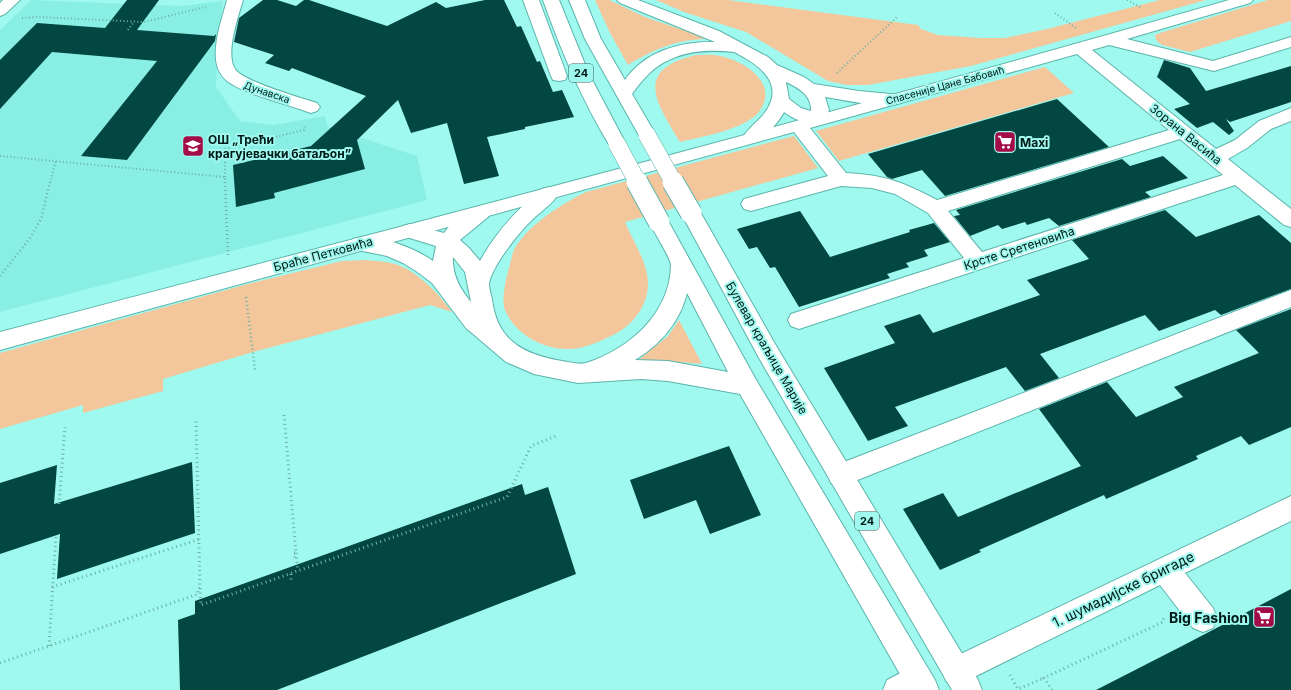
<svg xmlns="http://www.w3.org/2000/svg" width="1291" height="690" viewBox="0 0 1291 690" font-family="Inter,sans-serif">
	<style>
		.built { fill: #89efe4 }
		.green { fill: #f3c79b }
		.building { fill: #024742 }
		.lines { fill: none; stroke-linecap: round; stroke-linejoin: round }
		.minor-casing { stroke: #5bb4ab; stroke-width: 2 }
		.major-casing { stroke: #5bb4ab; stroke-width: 2 }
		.path-far2 { stroke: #6cb0a8; stroke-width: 2; stroke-dasharray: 1 2.5; stroke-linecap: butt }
		.path-far1 { stroke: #6cb0a8; stroke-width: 2.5; stroke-dasharray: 1 3; stroke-linecap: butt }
		.path { stroke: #6cb0a8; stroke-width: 3; stroke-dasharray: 1 3.5; stroke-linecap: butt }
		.minor { fill: #fff; fill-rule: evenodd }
		.major { fill: #fff; fill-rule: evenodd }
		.major-bridge-far1-casing { stroke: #5bb4ab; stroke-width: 18; stroke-linecap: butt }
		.major-bridge-casing { stroke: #5bb4ab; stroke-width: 23; stroke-linecap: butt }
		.major-bridge-far1 { stroke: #fff; stroke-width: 17 }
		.major-bridge { stroke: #fff; stroke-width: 21 }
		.labels { text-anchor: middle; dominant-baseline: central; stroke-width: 4; stroke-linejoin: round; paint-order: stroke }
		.far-street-label { font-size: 10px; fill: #001a17; stroke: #a0f9ef }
		.shield { fill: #a0f9ef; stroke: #305d58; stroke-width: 1 }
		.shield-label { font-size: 11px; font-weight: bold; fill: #001a17 }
		.street-label { font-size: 12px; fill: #001a17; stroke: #a0f9ef }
		.poi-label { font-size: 12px; font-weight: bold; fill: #001a17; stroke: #a0f9ef; text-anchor: start }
		.near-street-label { font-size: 14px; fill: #001a17; stroke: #a0f9ef }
		.near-poi-label { font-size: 14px; font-weight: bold; fill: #001a17; stroke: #a0f9ef; text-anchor: end }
	</style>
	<rect width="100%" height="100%" fill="#a0f9ef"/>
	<path class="built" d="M31 0 181 6 223 1 219 29 216 87 240 121 273 125 325 116 328 127 417 156 427 200 0 312V30Z"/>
	<g class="green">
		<path d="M595 0H609L645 17 709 39C678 39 654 49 628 65L610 33Z"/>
		<path d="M656 0H728L918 25 921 29 938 35 980 38H1005L1047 29 1160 0H1206L971 66 868 85H847L828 81 746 32 684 12Z"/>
		<path d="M1268 0H1291V21L1190 52 1162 45 1156 40 1155 35 1163 32Z"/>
		<path d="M696 55C704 55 712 54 720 56 746 61 782 86 757 114 742 130 700 137 680 142 656 102 633 70 696 55Z"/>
		<path d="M1045 67 1074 93 839 161 816 131Z"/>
		<path d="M794 136 818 168 625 222C633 242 648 262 648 284 648 305 633 325 615 334 601 341 584 349 569 349 543 350 515 334 505 310 501 300 506 278 509 268 511 262 512 253 515 248 529 224 562 204 586 192Z"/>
		<path d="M364 260C375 261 387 261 398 265 419 273 439 294 452 312L430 305 253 352 163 379V391L83 413V405L0 429V353L244 285 342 261Z"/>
		<path d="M679 320 702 364 667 361 636 362 668 336Z"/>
	</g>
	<g class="building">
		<path d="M127 0H159L137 30 214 36 216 34 215 41 127 160 81 156 157 61 52 52 0 109V60L37 23 105 28Z"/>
		<path d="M263 0H277L296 6 304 0H309L387 26 436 2 446 8 485 0H504L517 27 521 26 537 62 540 61 553 92 562 90 574 117 525 127V129L487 137 499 176 464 184 447 123 411 133 398 100 357 140 365 169 274 193 275 198 236 207 233 165 311 146 366 96 292 68 289 71 265 63 274 55 234 42 239 18Z"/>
		<path d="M1164 60 1190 68 1206 91 1291 66V102L1230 122 1226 119 1234 131 1229 135 1213 122 1197 128 1174 109 1190 104 1157 77Z"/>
		<path d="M1057 99 1109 147 945 196 922 170 892 179 887 177 868 154Z"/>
		<path d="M1163 156 1188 178 1145 192 1151 197 1059 226 1049 218 1027 225 1025 222 1002 229 998 225 970 236 954 216 960 215 956 210 1122 159 1130 166Z"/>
		<path d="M1165 210 1196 237 1259 215 1291 243V289L1221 315 1215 310 1159 331 1145 315 1040 354 1059 378 1025 391 1006 367 895 407 908 426 868 441 824 368 895 343 884 326 920 314 933 333 1040 295 1027 280 1089 259 1072 240Z"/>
		<path d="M800 211 830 257 910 232 909 230 934 223 950 242 924 250 928 256 906 263 909 267 887 274 890 278 799 307 775 267 770 268 757 247 749 249 737 229Z"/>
		<path d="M1291 309V427L1249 445 1241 436 1196 456 1198 459 1106 499 1104 495 979 550 981 552 940 570 903 509 943 493 958 517 1081 466 1039 409 1107 382 1136 417 1183 397 1174 387 1259 353 1236 330Z"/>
		<path d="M729 446 761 515 710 534 696 500 644 519 630 480Z"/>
		<path d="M192 462 195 533 57 579 60 534 0 554V483L57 465 54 504Z"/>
		<path d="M522 484 525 495 548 487 576 574 277 690H180L178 620 195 614V601Z"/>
		<path d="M1291 589V690H1096L1184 645Z"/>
	</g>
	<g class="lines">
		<g class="minor-casing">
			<g id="minor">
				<path d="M3 0H20L5 14 0 16V3Z"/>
				<path d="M227 0H243C238 17 225 54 235 69 242 81 301 98 317 103L320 107 317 111 311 113 305 111C286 104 242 93 227 81 221 76 217 69 216 60 214 40 222 19 227 0Z"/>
				<path d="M523 0H539L567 76 565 80 559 81 553 80 551 76Z"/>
				<path d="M1229 0H1253L1250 3 1127 39 1213 61 1291 37V47L1214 71 1109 45 1092 50 1216 149 1235 140 1259 121 1291 108V121L1271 129 1247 148 1228 159 1291 209V227L1284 225 1235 185 799 329 791 326 788 320 791 314 964 258 928 213 895 194 872 188 841 186 751 211 744 209 741 204 744 199 828 176 794 132 0 350V332C410 224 821 118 1229 0ZM1077 54 1169 130 937 200C903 182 885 175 846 173L810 128ZM1180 139 1223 175 982 252 948 211Z"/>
				<path d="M1291 290V307L840 487 831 483 828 475 831 467Z"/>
				<path d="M1291 496V521L1185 573 1213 608 1217 618 1213 628 1203 632 1193 628 1160 585 966 681 956 685 946 681 942 671 946 661Z"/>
				<path d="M918 664 928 668 932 678 928 688 925 690H883L887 680Z"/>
			</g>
		</g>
		<g class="major-casing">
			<g id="major">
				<path d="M543 0H559L589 74 626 144 623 148 617 150 611 148C583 102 561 51 543 0Z"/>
				<path d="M569 0H585L601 39 625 80C645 51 681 41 715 42L620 3 617 0H638L719 31 768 57 777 65 804 77 814 84 859 91 901 95 904 99 901 103C879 109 847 100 825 97L829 110 823 124C811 127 793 119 784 112 780 120 766 137 758 141 754 144 750 143 746 141L743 137C751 124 766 117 771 101 778 81 759 66 745 58 741 56 737 53 734 52 715 50 694 50 676 57 656 64 644 77 632 94L656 135 653 139 647 141 641 139 585 39ZM786 82C799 88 812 96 811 111L801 108 789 99Z"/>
				<path d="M549 187 556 189 558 194C553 204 541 211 533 219 520 231 491 267 489 284 489 288 491 295 492 299 497 341 523 354 562 361 569 362 579 365 586 363 629 349 670 314 671 265 671 259 653 230 649 222L652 217 659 215 666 217 755 378 935 680 939 690H909L740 394 668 381 641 379 578 383 534 374 506 362 466 328 432 283 416 271 403 263 387 256 353 249 350 244 353 239C374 232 415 248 433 261L436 246 403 236 400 231 403 226 410 224 444 233C453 220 472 202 488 207L491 212 488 217 460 240 469 248 480 261C496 232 516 210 542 189ZM453 257 465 272 471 302C460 289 452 275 453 257ZM687 293 728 372 668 361 635 360C660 345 680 322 687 293Z"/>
				<path d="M691 206 698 208 775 344 978 680 982 690H952L759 358 681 213 684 208Z"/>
			</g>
		</g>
		<g class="path-far2">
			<path d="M1127 0 1142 8"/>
			<path d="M1055 13 1076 28"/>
			<path d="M22 18 38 17 144 22 209 6"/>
			<path d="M128 30 133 23"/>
			<path d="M837 73 897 17"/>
			<path d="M0 156 225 177V183"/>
			<path d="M225 177V149L304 130 305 125"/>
			<path d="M50 183 56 160"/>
		</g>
		<g class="path-far1">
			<path d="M225 182 228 256"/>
			<path d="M0 276 30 238 41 219 50 182"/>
			<path d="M246 297 255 370"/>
		</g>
		<g class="path">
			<path d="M284 415 296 553H294L295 559"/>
			<path d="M59 504 65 427"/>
			<path d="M296 553 298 571"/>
			<path d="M291 574V580"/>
			<path d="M52 587 200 539"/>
			<path d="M200 588 201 605 507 497 531 446 556 436"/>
			<path d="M49 646 56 536"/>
			<path d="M0 663 198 594V589L200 588 196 419"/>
			<path d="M1010 675 1018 689 1044 678"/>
			<path d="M1052 690 1044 678 1163 622 1164 615"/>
		</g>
		<use href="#minor" class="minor"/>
		<use href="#major" class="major"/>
		<g class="major-bridge-far1-casing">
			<g id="major-bridge-far1">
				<path d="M647 135 674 183"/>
				<path d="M617 144 638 183"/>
			</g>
		</g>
		<g class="major-bridge-casing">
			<g id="major-bridge">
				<path d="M637 182 659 222"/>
				<path d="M673 182 691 213"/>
			</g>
		</g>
		<use href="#major-bridge-far1" class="major-bridge-far1"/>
		<use href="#major-bridge" class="major-bridge"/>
	</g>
	<defs>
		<g id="supermarket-square" transform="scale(1.15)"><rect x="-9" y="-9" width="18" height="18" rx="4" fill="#a40c48" stroke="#a0f9ef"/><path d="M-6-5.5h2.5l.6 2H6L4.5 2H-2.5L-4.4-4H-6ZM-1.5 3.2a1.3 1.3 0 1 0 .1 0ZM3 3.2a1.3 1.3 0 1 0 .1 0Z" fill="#fff"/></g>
		<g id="school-square" transform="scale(1.15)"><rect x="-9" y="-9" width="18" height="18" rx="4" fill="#a40c48" stroke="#a0f9ef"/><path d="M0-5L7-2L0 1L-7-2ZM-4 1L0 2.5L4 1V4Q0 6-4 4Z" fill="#fff"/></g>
	</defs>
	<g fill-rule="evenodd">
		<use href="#supermarket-square" x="1005" y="142"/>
		<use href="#school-square" x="193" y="146"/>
		<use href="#supermarket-square" x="1264" y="617"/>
	</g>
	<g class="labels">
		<g class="far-street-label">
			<text transform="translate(945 85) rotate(-15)">Спасеније Цане Бабовић</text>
			<text transform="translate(267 92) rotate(19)">Дунавска</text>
		</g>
		<g class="shield">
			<rect x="569" y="64" width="24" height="18" rx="3"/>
			<rect x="855" y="512" width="24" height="18" rx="3"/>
		</g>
		<g class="shield-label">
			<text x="581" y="73">24</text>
			<text x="867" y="521">24</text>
		</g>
		<g class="street-label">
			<text transform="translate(1186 134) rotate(39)">Зорана Васића</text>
			<text transform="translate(1019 248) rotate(-18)">Крсте Сретеновића</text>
			<text transform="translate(323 254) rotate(-15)">Браће Петковића</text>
			<text transform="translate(767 348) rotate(60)">Булевар краљице Марије</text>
		</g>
		<g class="poi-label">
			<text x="208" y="139">ОШ „Трећи<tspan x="208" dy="14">крагујевачки батаљон”</tspan></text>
			<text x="1020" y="142">Maxi</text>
		</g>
		<g class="near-street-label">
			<text transform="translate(1123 589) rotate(-26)">1. шумадијске бригаде</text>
		</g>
		<g class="near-poi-label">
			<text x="1248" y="617">Big Fashion</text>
		</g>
	</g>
</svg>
